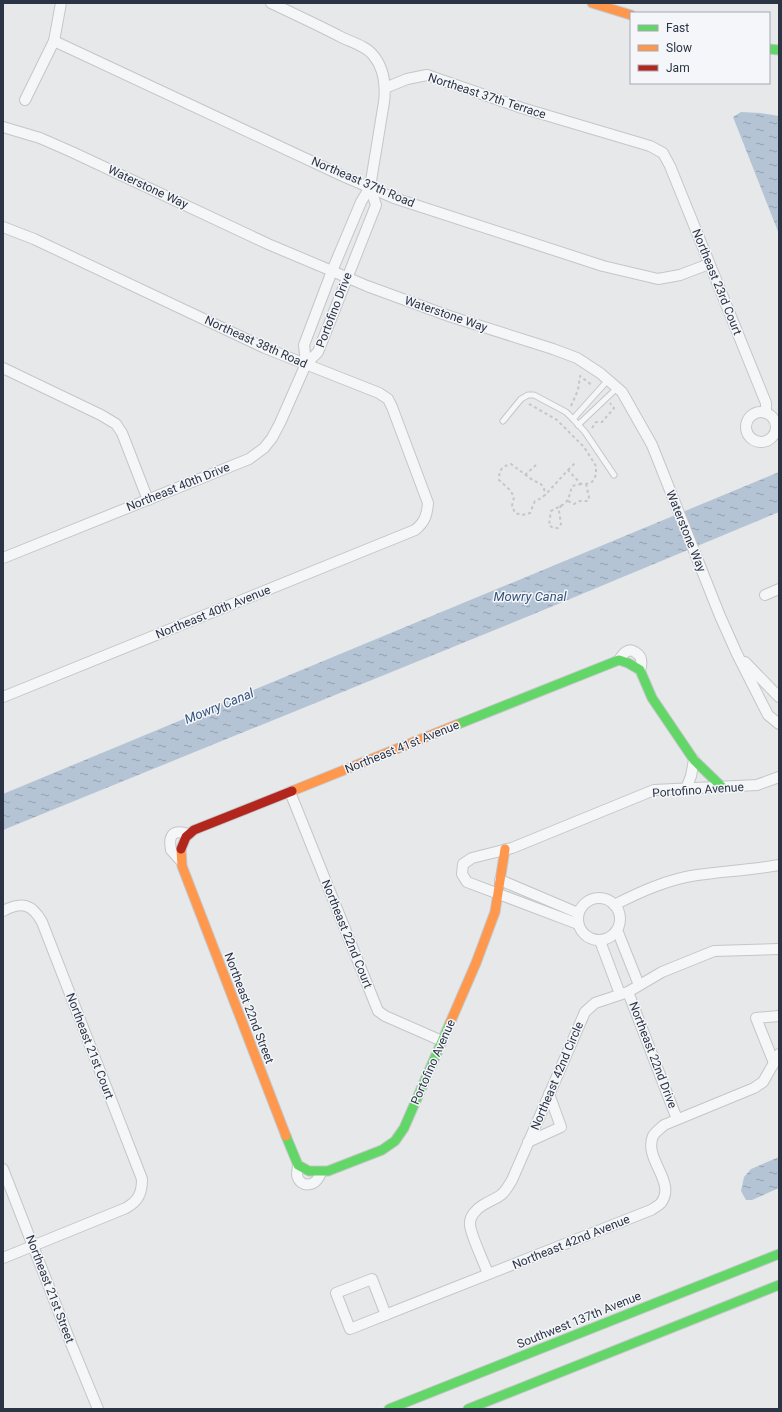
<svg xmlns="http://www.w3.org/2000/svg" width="782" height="1412" viewBox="0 0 782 1412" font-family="Roboto,sans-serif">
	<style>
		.water { fill: url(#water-ripples) }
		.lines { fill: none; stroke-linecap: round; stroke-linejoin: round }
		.lane-casing { stroke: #c4c6c8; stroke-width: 7 }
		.street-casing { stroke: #c4c6c8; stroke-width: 12 }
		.fast-casing { stroke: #c4c6c8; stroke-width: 11 }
		.slow-casing { stroke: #c4c6c8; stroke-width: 11 }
		.jam-casing { stroke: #c4c6c8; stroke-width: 11 }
		.path { stroke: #c5c6ca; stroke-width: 2; stroke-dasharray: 3 3; stroke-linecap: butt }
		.lane { stroke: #f5f6f7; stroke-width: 5 }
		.street { stroke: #f5f6f7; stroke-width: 10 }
		.fast { stroke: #63d668; stroke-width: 9 }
		.slow { stroke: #ff974d; stroke-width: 9 }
		.jam { stroke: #b3261e; stroke-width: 9 }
		.labels { text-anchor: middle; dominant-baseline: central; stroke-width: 3; stroke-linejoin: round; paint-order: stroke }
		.street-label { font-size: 12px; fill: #2b3445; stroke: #f4f6f9 }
		.water-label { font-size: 13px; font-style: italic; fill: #34527a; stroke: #f4f6f9 }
	</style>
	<defs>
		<pattern id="water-ripples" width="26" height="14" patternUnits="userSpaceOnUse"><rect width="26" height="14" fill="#b4c4d5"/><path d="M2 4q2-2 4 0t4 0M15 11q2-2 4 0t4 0" fill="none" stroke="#93a0af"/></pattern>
	</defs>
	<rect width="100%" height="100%" fill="#e6e8ea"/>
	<g class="water">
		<path d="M741 112 760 113 779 116V234L733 117Z"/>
		<path d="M779 472V512L529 616 3 830V794Z"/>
		<path d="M779 1157V1188L752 1200H746L741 1191 744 1177 751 1169Z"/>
	</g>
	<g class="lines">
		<g class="lane-casing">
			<g id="lane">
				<path d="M573 419 608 380"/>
				<path d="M503 421 521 399 528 395H534L566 412 573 419 585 432 614 475"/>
				<path d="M578 425 617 388"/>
			</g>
		</g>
		<g class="street-casing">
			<g id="street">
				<path d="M271 3C294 14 318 25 341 37 351 42 366 46 373 55 384 68 386 85 384 102L370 187 361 202 332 271 307 337 304 345 306 364"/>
				<path d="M54 41 345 177 394 198 603 266 658 279 680 275 709 264"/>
				<path d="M385 88 407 79 427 75 522 108 650 146 663 153 670 166 766 403V413"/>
				<path d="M25 100 54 41 61 3"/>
				<path d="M3 127 40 138 72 152 268 244 332 271 367 286 449 316 553 349 577 358 600 373 622 392 652 445 720 616 737 654 768 715 779 724"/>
				<path d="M3 227 34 239 265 348 379 393 388 399 392 407 428 503C427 515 425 522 415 530L3 697"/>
				<path d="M3 368 101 415 116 424 122 433 148 500"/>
				<circle cx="761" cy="427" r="15"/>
				<path d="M3 558 249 459 264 448 272 438 280 423 306 364 318 352 376 205 370 187"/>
				<path d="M765 595 779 589"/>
				<path d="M619 660C623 654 628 647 635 652 638 654 641 657 641 660 642 663 641 667 640 670"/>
				<path d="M745 662 779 697"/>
				<path d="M686 789 691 776 694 760"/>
				<path d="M290 792 378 1011 385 1016 442 1041"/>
				<path d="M180 860 171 850C168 835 173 829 188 834"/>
				<path d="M500 880 578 913"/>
				<circle cx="599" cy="919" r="21"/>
				<path d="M614 905C640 892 668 879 697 875 724 871 752 870 779 865"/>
				<path d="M3 911C22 901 32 904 42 922L142 1179C142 1194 138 1201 126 1208L3 1258"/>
				<path d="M578 924 467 882 462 874 463 864 472 858 512 848 654 790 757 785 779 777"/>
				<path d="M617 930 639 985"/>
				<path d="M600 941 620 994"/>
				<path d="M628 992 677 1119"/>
				<path d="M774 1063 756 1018 779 1016"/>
				<path d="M528 1142 561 1127 549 1094"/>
				<path d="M298 1165C298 1168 297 1172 297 1175 300 1189 317 1187 321 1172"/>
				<path d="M3 1169 72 1346 98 1409"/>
				<path d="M488 1274C484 1262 471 1236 470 1225 469 1217 476 1209 483 1205 500 1195 501 1199 512 1180L585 1012 595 1003 628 992 662 972 714 951 779 949"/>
				<path d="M386 1315 372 1279 336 1293 350 1329C450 1289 550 1250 651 1210 654 1208 658 1206 661 1203 677 1182 643 1159 653 1136 655 1132 661 1128 664 1125L754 1088 763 1082 779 1054"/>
			</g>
		</g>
		<g class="fast-casing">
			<g id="fast">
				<path d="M769 49 779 50"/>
				<path d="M456 725 619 660 628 663 640 670 652 698 694 760 722 787"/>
				<path d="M286 1136 298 1165 309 1171H328L382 1150 395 1141 404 1128 450 1023"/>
				<path d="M389 1409 779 1254"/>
				<path d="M468 1409 779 1285"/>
			</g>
		</g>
		<g class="slow-casing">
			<g id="slow">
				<path d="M592 3 631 15"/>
				<path d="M292 791 456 725"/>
				<path d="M181 849 182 866 286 1136"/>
				<path d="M450 1023 476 963 495 912 505 849"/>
			</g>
		</g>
		<g class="jam-casing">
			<path id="jam" d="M181 849 186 837 194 830 292 791"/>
		</g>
		<g class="path">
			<path d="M529 404 557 420 584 447 596 466V475L592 482 586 484H581L568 470 547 493C543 497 540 499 535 501L530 513 522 515 515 513 512 506 514 497 510 490 499 480C499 470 501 467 511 464L534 481 540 483 544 488 545 496"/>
			<path d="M571 406 578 390 580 376 593 386"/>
			<path d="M592 428 596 422H602L614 408 610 403"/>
			<path d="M568 470 576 462"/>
			<path d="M525 475 537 464"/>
			<path d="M568 501 574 504 580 501H588L589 497 586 484"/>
			<path d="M561 505 559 511 561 524 558 528H553L549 525 551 511C568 502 567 505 572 486L581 484"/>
		</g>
		<use href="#lane" class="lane"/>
		<use href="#street" class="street"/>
		<use href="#fast" class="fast"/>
		<use href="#slow" class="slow"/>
		<use href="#jam" class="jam"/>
	</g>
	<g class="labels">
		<g class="street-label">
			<text transform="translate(487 96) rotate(18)">Northeast 37th Terrace</text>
			<text transform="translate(363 182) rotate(23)">Northeast 37th Road</text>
			<text transform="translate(148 187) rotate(25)">Waterstone Way</text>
			<text transform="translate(717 282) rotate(68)">Northeast 23rd Court</text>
			<text transform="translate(334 310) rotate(-69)">Portofino Drive</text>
			<text transform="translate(446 314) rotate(19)">Waterstone Way</text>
			<text transform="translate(256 342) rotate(24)">Northeast 38th Road</text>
			<text transform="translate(178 487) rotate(-22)">Northeast 40th Drive</text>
			<text transform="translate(686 531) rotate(68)">Waterstone Way</text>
			<text transform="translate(213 612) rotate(-22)">Northeast 40th Avenue</text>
			<text transform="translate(402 747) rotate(-22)">Northeast 41st Avenue</text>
			<text transform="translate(698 790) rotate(-4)">Portofino Avenue</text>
			<text transform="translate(347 934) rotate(68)">Northeast 22nd Court</text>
			<text transform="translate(249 1008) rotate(69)">Northeast 22nd Street</text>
			<text transform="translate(90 1046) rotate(69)">Northeast 21st Court</text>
			<text transform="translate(653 1055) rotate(69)">Northeast 22nd Drive</text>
			<text transform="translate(433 1062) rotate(-66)">Portofino Avenue</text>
			<text transform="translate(557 1076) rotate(-67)">Northeast 42nd Circle</text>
			<text transform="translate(571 1242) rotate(-22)">Northeast 42nd Avenue</text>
			<text transform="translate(50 1289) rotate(69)">Northeast 21st Street</text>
			<text transform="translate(579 1320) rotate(-22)">Southwest 137th Avenue</text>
		</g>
		<g class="water-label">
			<text x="530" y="596">Mowry Canal</text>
			<text transform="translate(219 706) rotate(-22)">Mowry Canal</text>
		</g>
	</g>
	<rect width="782" height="1412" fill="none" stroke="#2b3445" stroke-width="8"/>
	<rect x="630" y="12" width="140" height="72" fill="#f4f6f9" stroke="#a4a8b1"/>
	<rect x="638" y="25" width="20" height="6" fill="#63d668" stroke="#a4a8b1"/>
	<text x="666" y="32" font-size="12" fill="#2b3445">Fast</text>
	<rect x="638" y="45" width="20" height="6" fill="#ff974d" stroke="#a4a8b1"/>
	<text x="666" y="52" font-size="12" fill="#2b3445">Slow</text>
	<rect x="638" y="65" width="20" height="6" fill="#b3261e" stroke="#a4a8b1"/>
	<text x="666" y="72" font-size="12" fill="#2b3445">Jam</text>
</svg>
